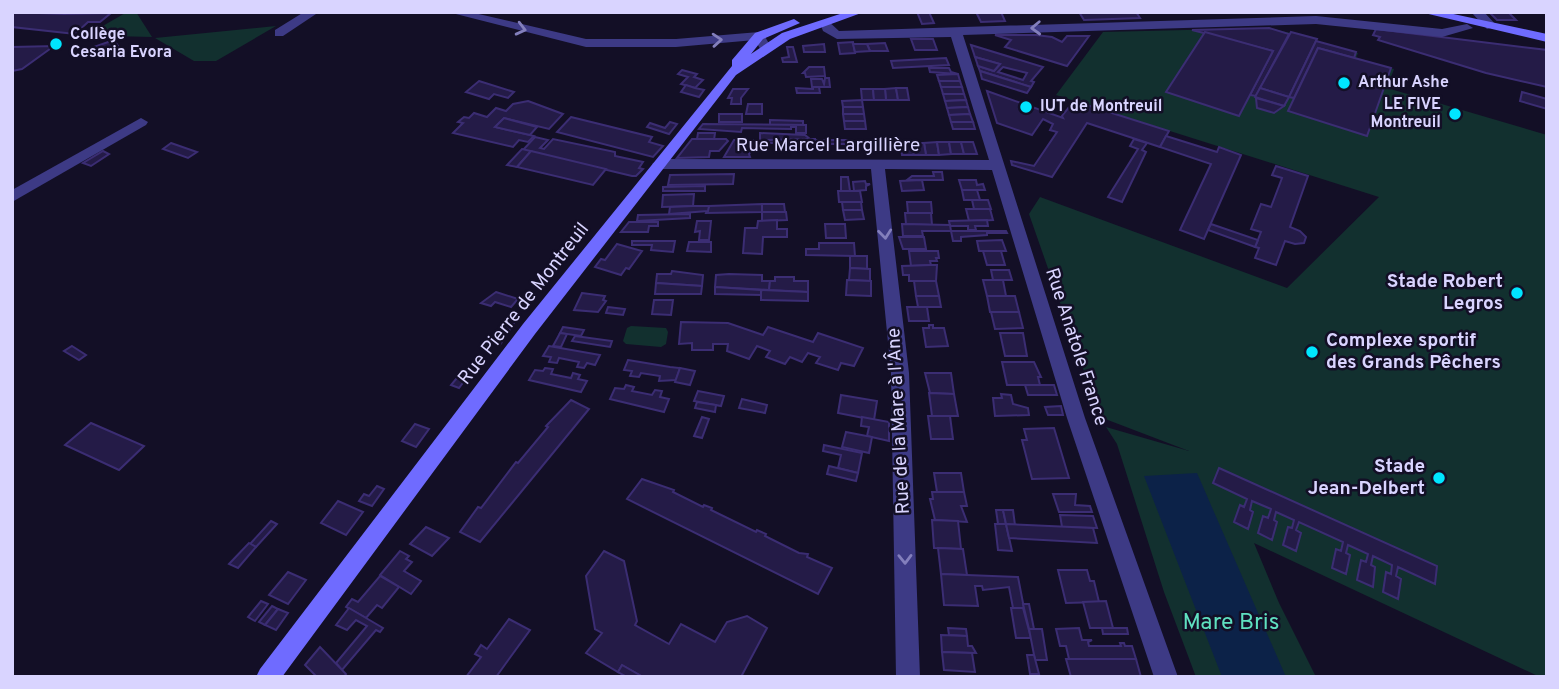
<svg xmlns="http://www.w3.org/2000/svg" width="1559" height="689" viewBox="0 0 1559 689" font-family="Overpass,sans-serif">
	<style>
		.green { fill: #12302f }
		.water { fill: #0c2248 }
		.building { fill: #241b47; stroke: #3b2d73; stroke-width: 2; fill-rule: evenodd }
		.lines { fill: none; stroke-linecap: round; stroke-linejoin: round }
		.minor { fill: #3d3a85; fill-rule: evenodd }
		.secondary { fill: #6f6bff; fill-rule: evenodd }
		.oneway { stroke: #837fbc }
		.poi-dot { fill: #00e5ff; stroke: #130f26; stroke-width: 2.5 }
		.labels { text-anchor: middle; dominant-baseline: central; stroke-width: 5; stroke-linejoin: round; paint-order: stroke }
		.far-poi-label { font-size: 16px; font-weight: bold; fill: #d9d4ff; stroke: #130f26; text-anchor: start }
		.street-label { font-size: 19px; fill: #d9d4ff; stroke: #130f26 }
		.poi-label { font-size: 19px; font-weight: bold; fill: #d9d4ff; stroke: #130f26; text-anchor: end }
		.near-park-label { font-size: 23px; fill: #5fe0c0; stroke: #130f26 }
	</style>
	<rect width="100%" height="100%" fill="#130f26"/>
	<g class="green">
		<path d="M127 12H136L152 37 112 36 101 27Z"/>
		<path d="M276 26 216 61H194L155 38Z"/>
		<path d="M1269 28 1317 39V41L1358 53 1356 58 1394 69 1387 88 1547 135V677H1540L1254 543 1279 603 1316 677H1196L1164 592 1117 444 1106 427 1189 451 1100 417 1029 214 1040 197 1287 288 1379 197 1056 95 1103 32Z"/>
		<path d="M631 326 666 328 668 332 666 344 661 347 626 344 623 341 627 328Z"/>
	</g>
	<path class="water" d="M1197 473 1286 677H1222L1144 476Z"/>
	<g class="building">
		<path d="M12 12 64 14 111 13 100 22H88L75 34 12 27Z"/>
		<path d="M917 12H929L934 23 922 24Z"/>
		<path d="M976 12H1001L1005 21 981 22Z"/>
		<path d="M1079 12H1136L1140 18 1084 20Z"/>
		<path d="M1489 12H1508L1516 20H1497Z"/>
		<path d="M1269 28 1289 34 1256 96 1250 95 1273 51 1192 30Z"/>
		<path d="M1376 29 1547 50V87L1486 73 1378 40 1380 37 1373 35Z"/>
		<path d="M1205 32 1273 51 1239 116 1166 92Z"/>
		<path d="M1291 32 1317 39 1289 97 1260 88Z"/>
		<path d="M995 35H1036L1052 37 1062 42 1067 36H1089L1067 66 1005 47 1011 40Z"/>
		<path d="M911 39H933L937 50H915Z"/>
		<path d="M114 40 118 46 91 54 88 49Z"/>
		<path d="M1316 41 1356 52 1354 58 1318 48 1294 98 1289 97Z"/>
		<path d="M853 42 855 53 840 54 838 43Z"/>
		<path d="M885 43 888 51H870L867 44Z"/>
		<path d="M824 44 825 52H804L803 46Z"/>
		<path d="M853 44H867L870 51 855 52Z"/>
		<path d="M971 45 1043 67 1031 81 1034 82 1031 87 980 71 978 66 994 71 1000 64 975 57ZM1003 67 1027 73 1023 80 998 72Z"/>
		<path d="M54 46 22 69 12 71V47Z"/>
		<path d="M787 47H793L797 62H783L782 58 789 57Z"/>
		<path d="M1318 48 1391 68 1367 136 1288 111Z"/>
		<path d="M975 57 1000 64 994 71 978 66Z"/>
		<path d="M946 58 949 65 893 68 891 61Z"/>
		<path d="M809 67H824L825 76 806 77 805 73H803Z"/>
		<path d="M929 68H949L951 72 958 74 930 72Z"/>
		<path d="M682 70 697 74 694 77 703 80 695 88 681 84 688 77 678 74Z"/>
		<path d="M980 71 1031 87 1027 93 982 79Z"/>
		<path d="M958 74 960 81H939L937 75Z"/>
		<path d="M825 78H829L830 87H812L811 79H822L824 84Z"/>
		<path d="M479 81 514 92 508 98 494 94 489 99 466 92Z"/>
		<path d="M939 81H960L962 87H941Z"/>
		<path d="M686 85 695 88 704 90 699 97 681 92Z"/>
		<path d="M813 87H819L820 93H797L796 88 813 89Z"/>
		<path d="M941 87H962L964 94H943Z"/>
		<path d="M896 88 898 100H886L885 89Z"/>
		<path d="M896 88H907L909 100H898Z"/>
		<path d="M1260 88 1289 97 1284 106 1255 97Z"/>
		<path d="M733 89H748L741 98V104H731L732 98H728Z"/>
		<path d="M873 89 874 100H862L861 89Z"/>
		<path d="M873 89H885L886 100H874Z"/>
		<path d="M987 91 1063 118 1062 116 1074 101 1169 131 1160 147 1087 123 1052 177 1012 165 1011 161 1034 166 1057 132 1050 130 1053 124 1043 119 1032 135 997 123Z"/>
		<path d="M1522 92 1547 99V109L1520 101Z"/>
		<path d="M943 94H964L966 100 945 101Z"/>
		<path d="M1256 98 1284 106 1274 113 1257 108Z"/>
		<path d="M862 100 863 107H843L842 101Z"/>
		<path d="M966 100 968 107 947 108 945 101Z"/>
		<path d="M528 101 563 114 549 129 504 118 495 127 534 136 528 142 519 140 513 147 453 133 463 123 458 122 464 117 469 118 474 113 487 117 496 108 506 111 513 104Z"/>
		<path d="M748 104H762V114H746Z"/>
		<path d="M843 107H863L864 114H843Z"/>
		<path d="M968 107 970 114 949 115 947 108Z"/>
		<rect x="719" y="114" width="23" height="8"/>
		<path d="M843 114H864L865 121H844Z"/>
		<path d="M970 114 973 122H951L949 115Z"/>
		<path d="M571 117 652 137 649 142 663 146 653 157 557 132Z"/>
		<path d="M504 118 537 127 530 135 495 127Z"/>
		<path d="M770 120 803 121V125H770Z"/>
		<path d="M844 121H865L866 129H845Z"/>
		<path d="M670 122 677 124 669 134 647 127 650 123 665 128Z"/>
		<path d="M951 122H973L975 129H953Z"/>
		<path d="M703 124 806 125V133H796V127H791V129L742 128 741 132 699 129Z"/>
		<path d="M698 133H715L714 140 697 139Z"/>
		<path d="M760 133 805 135 810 139H816L760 140Z"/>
		<path d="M1166 136 1217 152 1219 147 1241 155 1204 239 1180 230 1211 164 1160 147Z"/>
		<path d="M535 137 548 140 540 148 544 149 553 139 615 152V156L643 162 639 168 643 169 636 176H632L523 150Z"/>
		<path d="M692 139H726L728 141 719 151H710L709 157 677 158Z"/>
		<path d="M1134 139 1147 143 1142 150 1146 152 1122 202 1108 197 1138 149 1130 146Z"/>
		<path d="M734 140H760L749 154 750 157H724Z"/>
		<path d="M764 140H849V144H817V141L814 143H764Z"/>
		<path d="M937 142 939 155H926L924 143Z"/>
		<path d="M937 142H949L951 154 939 155Z"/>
		<path d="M949 142H961L964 154H951Z"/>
		<path d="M961 142H973L977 154H964Z"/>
		<path d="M171 143 197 152 188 158 163 149Z"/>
		<path d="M900 143H912L914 155H902Z"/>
		<path d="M912 143H924L926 155H914Z"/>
		<path d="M522 149 531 151 517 167 507 165Z"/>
		<path d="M103 151 109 154 91 166 83 163Z"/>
		<path d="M531 151 606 169 593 185 517 167Z"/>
		<path d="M1276 166 1308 176 1290 227 1300 231 1306 237 1304 243 1295 244 1285 241 1276 265 1255 258 1259 248 1255 247 1261 232 1251 229 1261 204 1271 207 1282 178 1272 175Z"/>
		<path d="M933 172H942L943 180H907L912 176H934Z"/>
		<path d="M734 174 733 184 668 185 670 175Z"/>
		<path d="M841 177H848L850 191H841Z"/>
		<path d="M922 180 924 190 902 191 900 181Z"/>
		<path d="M959 180H976L977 185 983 184 985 190H962Z"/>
		<path d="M865 181 866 184H870L866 186V190L854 191 853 182Z"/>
		<path d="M705 186V191H663V187Z"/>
		<path d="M962 190H977L980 200H964Z"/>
		<path d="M838 191H860L862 202H839Z"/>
		<path d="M694 194 693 206 662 207 663 195Z"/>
		<path d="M972 200H988L991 209H974Z"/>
		<path d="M842 202H861L862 210H843Z"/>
		<path d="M907 202H931L932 213H908Z"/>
		<path d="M762 204V212L706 213 709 206Z"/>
		<path d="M762 204H784L785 212H762Z"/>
		<path d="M693 206H709L708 211 669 214 670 207Z"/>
		<path d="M966 209H990L993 220 969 221Z"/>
		<path d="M843 210H862L864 219 845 220Z"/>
		<path d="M762 212H786L787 220 762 221Z"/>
		<path d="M905 213H931L932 225 906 224Z"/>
		<path d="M690 214V218L637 221 638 215Z"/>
		<path d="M777 220V229H787V237H763L762 254 743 253 745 228H757L758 221Z"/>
		<path d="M987 220 988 226H975L976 230H968V226H950L949 221Z"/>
		<path d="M697 221H711L709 240H699L700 231 695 232Z"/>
		<path d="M629 222H658V226H649L648 232H621Z"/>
		<path d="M825 224H845L846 238H826Z"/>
		<path d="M902 224 950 225 951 231H922L923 236H903Z"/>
		<path d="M1211 224 1258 240 1255 247 1208 230Z"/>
		<path d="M951 231H1006L1007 233H987V235L961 237V241H953Z"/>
		<path d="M899 237H924L926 249H903Z"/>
		<path d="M1002 240 1006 251H979L977 241Z"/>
		<path d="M632 241H675L673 252 651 250 652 245H632Z"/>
		<path d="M689 242H711V252L687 251Z"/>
		<path d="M819 243H854L855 256 806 255V249H819Z"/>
		<path d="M617 244 642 251 629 269 626 268 621 275 595 267 601 259 605 260Z"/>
		<path d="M909 251H938L939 258H936L937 261H930L931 265 911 266Z"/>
		<path d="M983 251H1001L1005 265H987Z"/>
		<path d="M850 256H867V269L850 268Z"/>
		<path d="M931 265H937L936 281H909V275H903L902 266Z"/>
		<path d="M850 268 870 269V281L849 280Z"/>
		<path d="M991 270H1009L1012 280H993Z"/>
		<path d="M672 271 703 275 702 286 656 283 657 274H671Z"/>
		<path d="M729 274 762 275V281H770L769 290 715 287 716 275Z"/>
		<path d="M775 277H794V281H808V292L769 290 770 281H775Z"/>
		<path d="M847 280 871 281V296L846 295Z"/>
		<path d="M983 280H1003L1006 296H987Z"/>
		<path d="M914 281H936L939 296H916Z"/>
		<path d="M656 283 702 286 701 294H655Z"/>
		<path d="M715 287 761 290V295L715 294Z"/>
		<path d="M761 290 808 292V301L761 300Z"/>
		<path d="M496 292 518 299 511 307 495 302 491 306 481 303Z"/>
		<path d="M582 293 605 296 603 300 606 301 598 312 574 310Z"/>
		<path d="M916 296H939L941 307H918Z"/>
		<path d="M987 296H1015L1019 312H990Z"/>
		<path d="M654 300H673L671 315 652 314Z"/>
		<path d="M608 307 625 309 623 315 606 313Z"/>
		<path d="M907 307H927L929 321H909Z"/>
		<path d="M991 312H1019L1023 328 995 329Z"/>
		<path d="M508 318 516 320 507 334 499 331Z"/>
		<path d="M681 322 728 323 763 335 768 327 813 342 818 333 863 348 854 366 841 363 838 370 816 363 820 357 808 353 802 362 790 357 785 364 766 357 770 351 757 346 749 359 727 351 728 344H713V350H692V343L679 344Z"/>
		<path d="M929 325H933V328H944L948 346 926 347 923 328H929Z"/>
		<path d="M563 327 584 330 581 336 560 333Z"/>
		<path d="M498 331 507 334 500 345 492 341Z"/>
		<path d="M560 333 567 334 561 347 553 346Z"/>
		<path d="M1000 333H1023L1027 356H1005Z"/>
		<path d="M575 336 612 341 610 347 572 341Z"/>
		<path d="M72 346 86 355 79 360 64 351Z"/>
		<path d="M549 346 600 355 595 365 587 363 584 368 577 367 579 362 559 358 557 363 549 362 551 357 543 356Z"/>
		<path d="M628 360 670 367 680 368 676 380 659 381 660 376 641 373 639 377 630 376 632 371 624 370Z"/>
		<path d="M1002 362H1034L1041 377H1038L1040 385H1007Z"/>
		<path d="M545 368 553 369 551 374 571 378 573 373 580 375 578 379 587 381 581 392 529 380 535 370 543 371Z"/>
		<path d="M680 368 695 371 690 385 675 382Z"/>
		<path d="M461 373 468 376 459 388 451 385Z"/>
		<path d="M925 373H951L954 394 930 393Z"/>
		<path d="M626 385 634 387 632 391 652 395 655 390 662 391 660 397 669 399 664 412 610 399 615 388 624 389Z"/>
		<path d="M1025 385H1054L1057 395H1028Z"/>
		<path d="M698 391 724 396 721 406 694 401Z"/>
		<path d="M929 393 954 394 958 416H932Z"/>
		<path d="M1001 394 1011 395 1013 404 1028 408 1029 415 995 416 993 398H1002Z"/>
		<path d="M841 395 877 401 874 420 838 413Z"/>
		<path d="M742 399 767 405 765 413 739 408Z"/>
		<path d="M571 400 589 409 480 542 460 532 478 507 481 508 516 462 518 463 548 427 546 426Z"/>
		<path d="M697 402 716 405 715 412 695 408Z"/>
		<path d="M1061 406 1063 415H1048L1045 407Z"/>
		<path d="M928 416H950L953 439H931Z"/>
		<path d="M702 417 709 419 702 438 694 436Z"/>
		<path d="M862 417 889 422V441L867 436 869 427 861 426Z"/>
		<path d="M91 423 144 446 119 470 65 445Z"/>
		<path d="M415 424 429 429 416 447 402 441Z"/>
		<path d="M1054 428 1069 478 1032 479 1022 440H1027L1024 429Z"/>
		<path d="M846 432 872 437 869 453 842 447Z"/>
		<path d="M824 445 862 453 858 473 838 468 841 455 823 451Z"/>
		<path d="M829 466 858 473 856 481 827 474Z"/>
		<path d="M1219 468 1437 566 1435 584 1398 567 1396 576 1401 579 1398 599 1383 592 1386 572 1391 574 1392 565 1373 556 1371 565 1375 567 1373 587 1357 580 1361 560 1366 562 1368 554 1348 545 1346 553 1350 555 1346 574 1332 568 1336 549 1341 551 1343 542 1299 522 1296 530 1301 533 1296 551 1283 545 1288 527 1292 528 1294 520 1276 512 1274 520 1277 522 1272 540 1258 533 1263 516 1268 518 1271 509 1252 501 1250 510 1253 512 1248 529 1234 522 1240 505 1244 507 1247 499 1213 483Z"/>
		<path d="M934 473H961L964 492H937Z"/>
		<path d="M642 479 674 490 673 492 703 507 704 505 712 508 711 510 756 532 757 530 766 534 765 536 799 553 808 554 807 557 832 568 818 594 627 499Z"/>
		<path d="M377 486 384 489 372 506 359 501 364 494 369 496Z"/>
		<path d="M932 492H964L967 506H961L967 522 935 520 930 499H933Z"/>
		<path d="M1053 494H1076L1075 505 1090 506 1092 512H1059Z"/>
		<path d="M338 501 363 512 346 535 321 523Z"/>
		<path d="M996 510H1003L1006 524H998Z"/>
		<path d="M1003 510H1013L1015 525 1006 524Z"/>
		<path d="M1060 515 1093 516 1097 528 1062 527Z"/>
		<path d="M932 520 958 521 961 549 934 548Z"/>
		<path d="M271 521 277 524 256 547 250 544Z"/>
		<path d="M995 524H1006L1012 551 998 550Z"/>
		<path d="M1006 524 1093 528 1097 543 1009 538Z"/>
		<path d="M426 527 449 538 432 556 410 544Z"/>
		<path d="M249 543 256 547 238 568 229 564Z"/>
		<path d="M938 548 963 549 967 575 941 574Z"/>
		<path d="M400 551 409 556 406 559 412 562 404 571 421 581 411 594 380 575Z"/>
		<path d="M604 551 624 561 637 621 635 625 669 644 681 624 715 642 727 622 747 616 767 628 741 677H643L622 665 618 672 586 653 602 633 595 629 586 576Z"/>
		<path d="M1058 570H1087L1090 581H1094L1099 602 1066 603Z"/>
		<path d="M288 572 306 580 288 604 269 595Z"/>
		<path d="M941 574 1018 577 1024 608H1013L1009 587 983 590 982 586H975L978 606 944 605Z"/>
		<path d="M380 576 399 587 382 608 377 605 366 618 346 607 352 599 358 602Z"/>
		<path d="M261 601 268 604 255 621 248 617Z"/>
		<path d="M1106 601 1113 628H1090L1083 602Z"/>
		<path d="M1023 604H1029L1034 629H1029Z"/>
		<path d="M272 606 278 609 265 625 259 622Z"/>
		<path d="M349 608 383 628 380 632 376 630 342 670 336 663 367 626 356 620 347 630 336 625Z"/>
		<path d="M1011 608H1023L1031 638H1016Z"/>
		<path d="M278 609 288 613 276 630 265 625Z"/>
		<path d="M509 619 530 630 496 677H466L481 657 475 654 481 645 487 649Z"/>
		<path d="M948 628 966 629 967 636 949 635Z"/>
		<path d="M1079 628 1082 640H1092L1088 642 1089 646H1121L1120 643H1124L1125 646H1132L1136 659H1069L1066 646H1060L1056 629Z"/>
		<path d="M1102 628H1127L1128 634H1103Z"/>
		<path d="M1029 629H1042L1047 660H1035Z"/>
		<path d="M941 635 967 636 968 646H972L976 653 942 652Z"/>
		<path d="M320 647 346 674 344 677H317L305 665Z"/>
		<path d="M942 652 972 653 975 672 944 670Z"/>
		<path d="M1027 655H1034L1039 674H1030Z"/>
		<path d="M1066 659H1136L1141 677H1071Z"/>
		<path d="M622 665 643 677H627L618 672Z"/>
	</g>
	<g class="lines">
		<g class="minor">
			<path d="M304 12H319L283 36H275V30Z"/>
			<path d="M448 12H470L586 39H676L759 32 763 33 772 49 766 53 762 52 755 40 676 47H586Z"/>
			<path d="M1471 12H1484L1497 26 1487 29Z"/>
			<path d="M1316 16 1442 29 1467 24 1473 28 1442 37 1316 24 963 35 1085 418 1178 677H1154L1067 418 992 170 885 169 909 373 920 677H896L891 373 871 169H659L652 164 659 159 989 160 951 37 837 39 823 31 820 23 826 19 839 31Z"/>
			<path d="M141 118 148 122 146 125 12 202V190Z"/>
		</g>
		<g class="secondary">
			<path d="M846 12H864L790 39 736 75 535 334 282 677H256L260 669 523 324 732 66V60L755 33 794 19 800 23 763 39 751 54 782 33Z"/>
			<path d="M1420 12H1444L1547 34V42Z"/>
		</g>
	</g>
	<defs><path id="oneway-chevron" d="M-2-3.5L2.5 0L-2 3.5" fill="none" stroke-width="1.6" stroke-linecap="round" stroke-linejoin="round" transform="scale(1.75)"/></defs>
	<g class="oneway">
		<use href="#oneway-chevron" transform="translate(1036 28) rotate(178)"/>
		<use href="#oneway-chevron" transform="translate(521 29) rotate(14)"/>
		<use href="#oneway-chevron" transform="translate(717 40) rotate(-4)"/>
		<use href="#oneway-chevron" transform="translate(885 234) rotate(84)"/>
		<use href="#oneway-chevron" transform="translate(905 559) rotate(89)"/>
	</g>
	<g class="poi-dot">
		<circle cx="56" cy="44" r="7"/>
		<circle cx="1344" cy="83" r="7"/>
		<circle cx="1026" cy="107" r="7"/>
		<circle cx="1455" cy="114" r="7"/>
		<circle cx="1517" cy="293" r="7"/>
		<circle cx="1312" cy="352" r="7"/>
		<circle cx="1439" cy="478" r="7"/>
	</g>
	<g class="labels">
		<g class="far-poi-label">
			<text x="70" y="35">Collège<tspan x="70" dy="18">Cesaria Evora</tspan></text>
			<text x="1358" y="83">Arthur Ashe</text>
			<text x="1441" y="105" text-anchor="end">LE FIVE<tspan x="1441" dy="18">Montreuil</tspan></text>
			<text x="1040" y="107">IUT de Montreuil</text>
		</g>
		<g class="street-label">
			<text x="828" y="146">Rue Marcel Largillière</text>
			<text transform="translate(524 304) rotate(-52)">Rue Pierre de Montreuil</text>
			<text transform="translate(1076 347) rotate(72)">Rue Anatole France</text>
			<text transform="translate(899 421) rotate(-93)">Rue de la Mare à l'Âne</text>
		</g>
		<g class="poi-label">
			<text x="1503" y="282">Stade Robert<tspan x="1503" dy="22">Legros</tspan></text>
			<text x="1326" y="341" text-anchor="start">Complexe sportif<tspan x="1326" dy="22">des Grands Pêchers</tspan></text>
			<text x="1425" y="467">Stade<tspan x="1425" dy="22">Jean-Delbert</tspan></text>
		</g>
		<g class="near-park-label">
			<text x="1231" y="623">Mare Bris</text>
		</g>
	</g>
	<rect width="1559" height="689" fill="none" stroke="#d9d4ff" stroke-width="28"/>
</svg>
